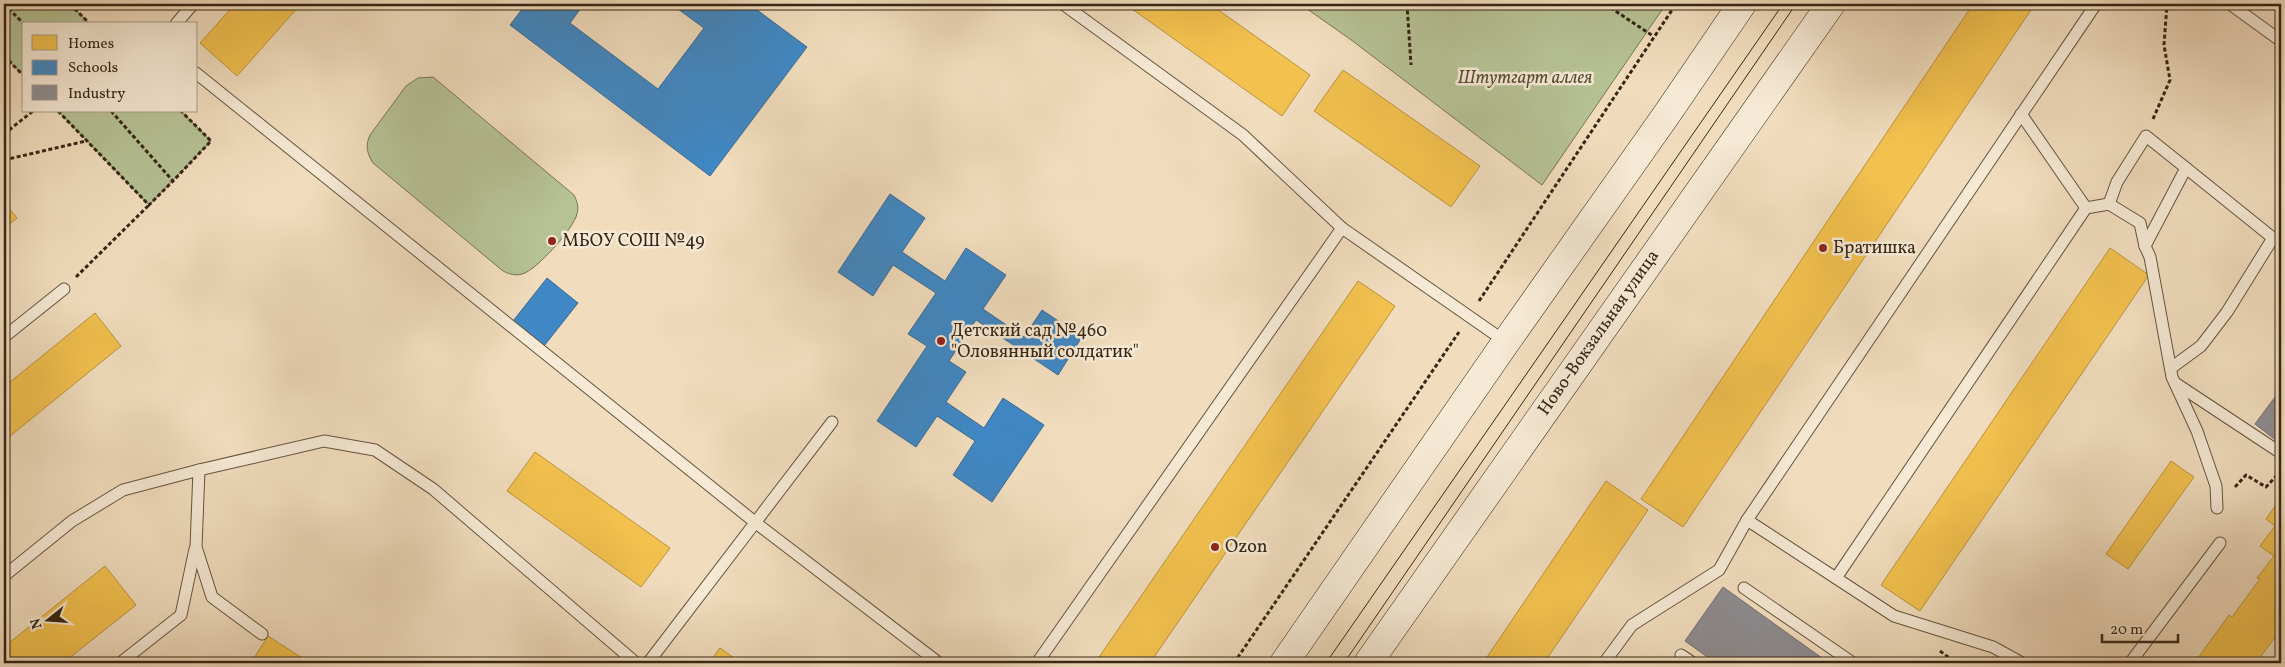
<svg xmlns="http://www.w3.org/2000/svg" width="2285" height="667" viewBox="0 0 2285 667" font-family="Vollkorn,serif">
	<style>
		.green { fill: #b6c295; stroke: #767455 }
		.homes { fill: #f2c14e; stroke: #ba923d }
		.schools { fill: #3f88c5; stroke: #3c6b90 }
		.industry { fill: #8d8d92; stroke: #736e6c }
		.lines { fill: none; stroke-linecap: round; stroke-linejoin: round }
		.lane-casing { stroke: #65543f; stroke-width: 13 }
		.secondary-casing { stroke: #362615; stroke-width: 29 }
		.path { stroke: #362615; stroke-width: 3; stroke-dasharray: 4 2.5; stroke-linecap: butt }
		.lane { stroke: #f6e9d5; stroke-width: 11 }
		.secondary { stroke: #f6e9d5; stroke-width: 28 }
		.tram { stroke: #362615; stroke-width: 1 }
		.poi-dot { fill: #8f2418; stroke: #f6e9d5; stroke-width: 2 }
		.labels { text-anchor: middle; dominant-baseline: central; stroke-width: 5; stroke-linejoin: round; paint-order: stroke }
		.park-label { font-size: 18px; font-style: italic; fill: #564d35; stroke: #f6e9d5 }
		.poi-label { font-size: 18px; fill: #362615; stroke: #f6e9d5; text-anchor: start }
		.street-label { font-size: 18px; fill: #362615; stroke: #f6e9d5 }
	</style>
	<rect width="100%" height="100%" fill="#f1ddbe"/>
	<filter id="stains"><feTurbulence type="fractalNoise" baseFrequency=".004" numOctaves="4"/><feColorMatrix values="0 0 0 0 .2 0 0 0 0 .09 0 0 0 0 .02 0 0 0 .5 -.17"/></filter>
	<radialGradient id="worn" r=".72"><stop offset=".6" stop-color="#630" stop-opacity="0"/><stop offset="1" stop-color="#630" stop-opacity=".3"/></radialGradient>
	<g class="green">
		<path d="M4 4H70L90 24H24V76L4 56Z"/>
		<path d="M1300 4H1666L1542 185 1350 39Z"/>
		<path d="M433 77 574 195C577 201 579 207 577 214 574 228 536 271 522 274 516 276 509 274 503 271L373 163C367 153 365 146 370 135L406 86 418 78Z"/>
		<path d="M58 111H181L211 141 149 205Z"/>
	</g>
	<g class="homes">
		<path d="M235 4H301L237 76 200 43Z"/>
		<path d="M1125 4H1210L1310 75 1282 116Z"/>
		<path d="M1973 4H2035L1683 527 1641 499Z"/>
		<path d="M1343 70 1480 166 1451 207 1314 111Z"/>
		<path d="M4 202 17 218 4 228Z"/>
		<path d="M2110 248 2149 275 1920 611 1881 585Z"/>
		<path d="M1358 281 1395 306 1150 663H1095Z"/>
		<path d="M95 313 121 346 4 441V387Z"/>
		<path d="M535 452 670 548 641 587 507 491Z"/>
		<path d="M2171 461 2194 477 2128 569 2106 554Z"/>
		<path d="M1606 481 1648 510 1589 597 1544 663H1483Z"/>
		<path d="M2278 502 2281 505V629L2256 663H2198L2201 660 2198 658 2229 615 2232 617 2260 579 2257 578 2274 556 2260 546 2275 526 2266 519Z"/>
		<path d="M105 566 136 605 63 663H4V647Z"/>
		<path d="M268 636 310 663H251Z"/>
		<path d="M720 648 741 663H709Z"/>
	</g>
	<g class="schools">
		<path d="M526 4H584L570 23 658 89 704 28 671 4H749L807 47 710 176 510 25Z"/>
		<path d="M890 194 925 218 902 252 945 281 966 248 1006 275 983 309 1024 337 1042 310 1082 337 1058 375 976 320 949 361 966 372 946 402 984 428 1003 398 1044 425 992 502 953 475 975 441 937 416 916 447 877 421 927 346 908 334 936 293 893 265 873 296 838 272Z"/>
		<path d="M547 278 578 303 544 346 513 321Z"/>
	</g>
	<g class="industry">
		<path d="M2281 389V444L2255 424Z"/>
		<path d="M1723 587 1829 663H1716L1685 641Z"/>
	</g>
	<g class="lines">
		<g class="lane-casing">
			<g id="lane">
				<path d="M1063 4 1243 135 1342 228 1506 342"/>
				<path d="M2230 4 2281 41"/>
				<path d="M176 24 193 4"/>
				<path d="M196 73 756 523 939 663"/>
				<path d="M2109 204 2117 182 2146 136 2186 168 2145 246"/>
				<path d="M2086 208 2109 204 2140 223 2145 246 2150 257 2172 377 2197 431 2216 486 2217 508"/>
				<path d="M4 337 64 289"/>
				<path d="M2171 368 2201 346 2227 312 2273 238 2186 168"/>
				<path d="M2175 383 2281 453"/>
				<path d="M199 470 196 547 212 597 262 634"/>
				<path d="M1747 520 1894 616 1993 647 2022 663"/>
				<path d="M4 576 72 521 123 490 199 470 324 441 375 450 433 489 636 663"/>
				<path d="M1836 578 2086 208 2021 114"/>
				<path d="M1744 588 1853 663"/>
				<path d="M1681 655 1693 663"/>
				<path d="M120 663 181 615 195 549"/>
				<path d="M648 663 832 422"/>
				<path d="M1037 663 1342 228"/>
				<path d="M1604 663 1632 625 1719 570 1747 520 2096 4"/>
				<path d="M2130 663 2220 543"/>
			</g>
		</g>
		<g class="secondary-casing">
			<g id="secondary">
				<path d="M1284 663 1506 342 1667 114 1742 4"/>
				<path d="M1368 663 1831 4"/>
			</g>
		</g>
		<g class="path">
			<path d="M4 4 24 24"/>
			<path d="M70 4 90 24"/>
			<path d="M1407 4 1411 65"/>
			<path d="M1605 4 1653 36"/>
			<path d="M2272 4 2281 11"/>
			<path d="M4 56 24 76"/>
			<path d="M58 111 149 205 173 181"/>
			<path d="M111 111 173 181 211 141 181 111"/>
			<path d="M2153 119 2170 80 2164 45 2167 4"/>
			<path d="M4 134 33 111"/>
			<path d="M4 160 86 141"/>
			<path d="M76 277 149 205"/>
			<path d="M1479 301 1676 4"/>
			<path d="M2235 487 2246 475 2266 487 2281 471"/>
			<path d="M1940 651 1956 663"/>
			<path d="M1234 663 1459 332"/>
		</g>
		<use href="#lane" class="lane"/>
		<use href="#secondary" class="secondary"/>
		<g class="tram">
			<path d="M1326 663 1783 4"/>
			<path d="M1344 663 1796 4"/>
		</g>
	</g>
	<g class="poi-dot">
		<circle cx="552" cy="241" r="5"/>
		<circle cx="1823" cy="248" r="5"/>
		<circle cx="941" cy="341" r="5"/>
		<circle cx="1215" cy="547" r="5"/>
	</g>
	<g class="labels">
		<g class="park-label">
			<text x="1525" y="78">Штутгарт аллея</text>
		</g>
		<g class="poi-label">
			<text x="562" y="241">МБОУ СОШ №49</text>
			<text x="1833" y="248">Братишка</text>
			<text x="951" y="331">Детский сад №460<tspan x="951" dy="21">"Оловянный солдатик"</tspan></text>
			<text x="1225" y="547">Ozon</text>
		</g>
		<g class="street-label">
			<text transform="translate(1599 333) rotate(-55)">Ново-Вокзальная улица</text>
		</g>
	</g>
	<rect width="2285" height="667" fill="none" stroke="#f1ddbe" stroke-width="20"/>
	<rect x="5" y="5" width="2275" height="657" fill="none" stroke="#362615" stroke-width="2.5"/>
	<rect x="10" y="10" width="2265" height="647" fill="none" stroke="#362615"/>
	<rect x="22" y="22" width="175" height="90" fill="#f6e9d5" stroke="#a99b88"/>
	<rect x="32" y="35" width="25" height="15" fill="#f2c14e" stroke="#a99b88"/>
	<text x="68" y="48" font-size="15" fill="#362615">Homes</text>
	<rect x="32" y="60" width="25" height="15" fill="#3f88c5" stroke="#a99b88"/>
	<text x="68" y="72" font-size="15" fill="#362615">Schools</text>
	<rect x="32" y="85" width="25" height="15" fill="#8d8d92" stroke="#a99b88"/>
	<text x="68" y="98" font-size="15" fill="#362615">Industry</text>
	<g transform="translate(48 620) rotate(253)" stroke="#f6e9d5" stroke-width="4" paint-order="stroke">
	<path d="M0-4L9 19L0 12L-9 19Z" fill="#362615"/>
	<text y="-8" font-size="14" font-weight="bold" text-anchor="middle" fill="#362615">N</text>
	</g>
	<path d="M2102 634v8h76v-8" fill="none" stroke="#362615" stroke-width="2.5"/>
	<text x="2110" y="634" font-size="15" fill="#362615" stroke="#f6e9d5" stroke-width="4" paint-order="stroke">20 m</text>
	<rect width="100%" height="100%" filter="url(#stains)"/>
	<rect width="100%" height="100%" fill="url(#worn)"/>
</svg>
